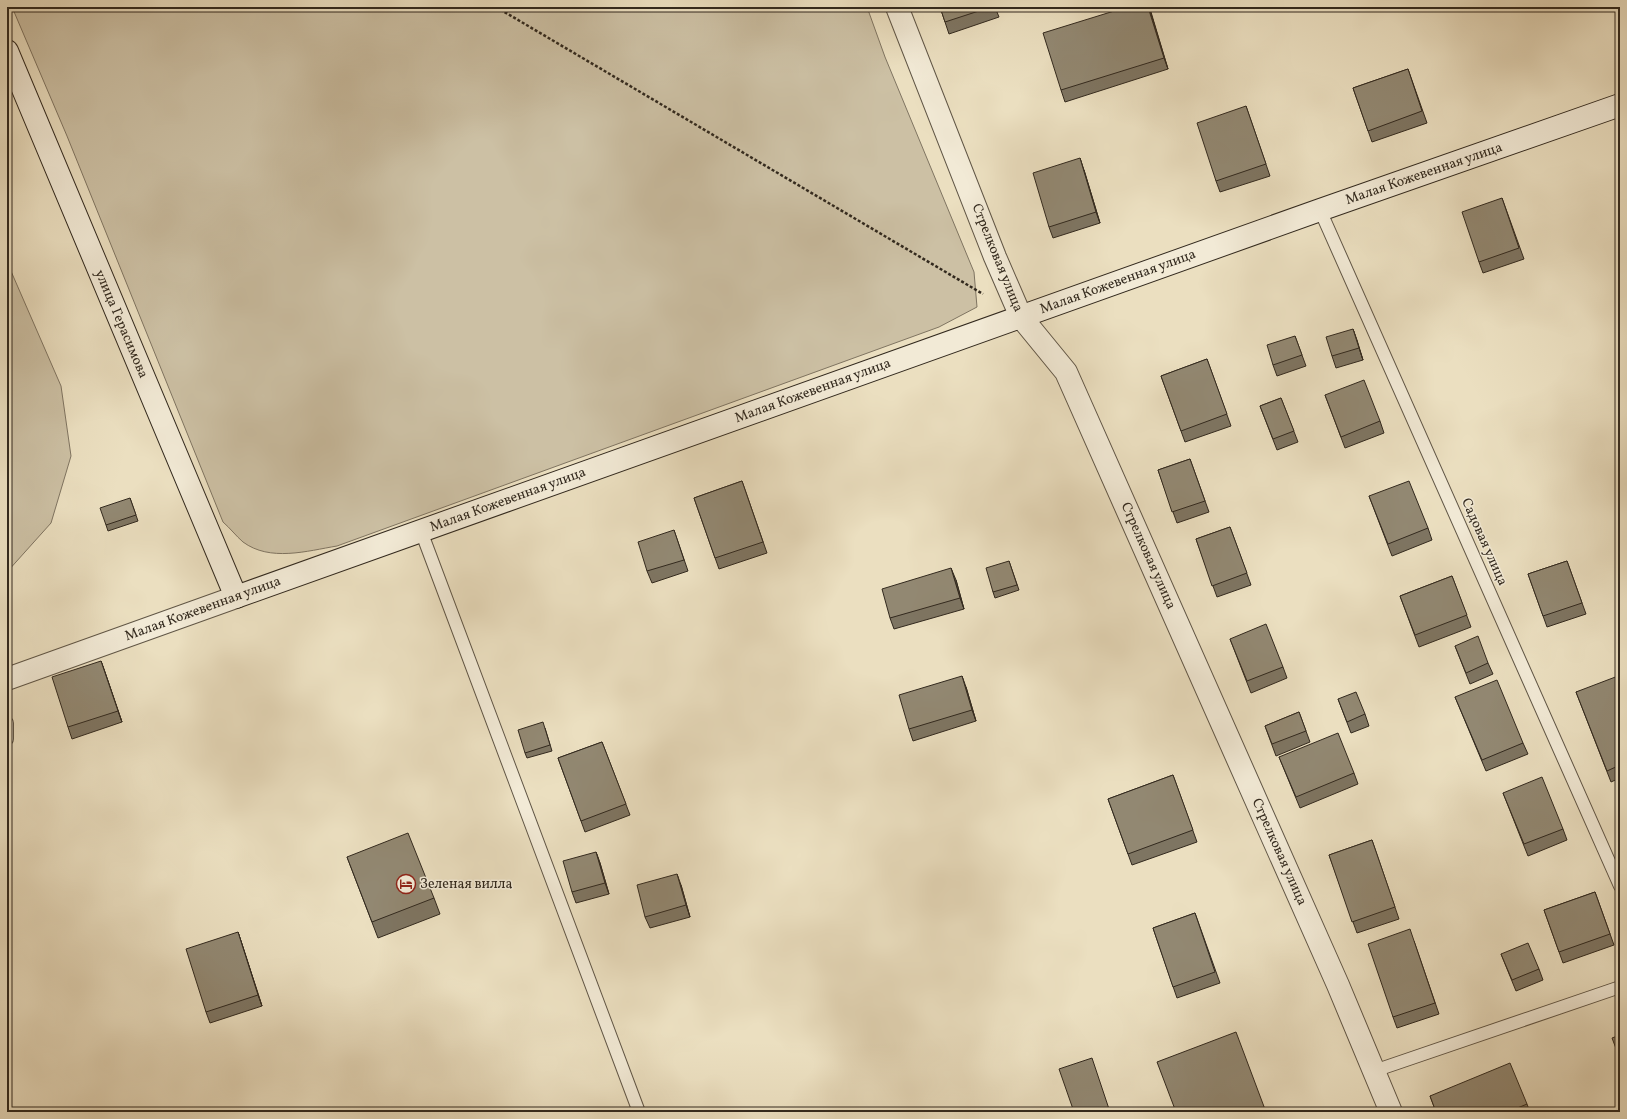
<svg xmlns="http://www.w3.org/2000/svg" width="1627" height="1119" viewBox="0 0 1627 1119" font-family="Vollkorn,serif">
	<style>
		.green { fill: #ccc0a4; stroke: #7f7461 }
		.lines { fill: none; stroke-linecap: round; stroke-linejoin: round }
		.lane-casing { stroke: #605646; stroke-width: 14 }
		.street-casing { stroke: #605646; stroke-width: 24 }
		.secondary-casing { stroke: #32291e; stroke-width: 24 }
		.path { stroke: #32291e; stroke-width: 2.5; stroke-dasharray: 3 2; stroke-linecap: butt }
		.lane { stroke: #f2ead6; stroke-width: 12 }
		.street { stroke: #f2ead6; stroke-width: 22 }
		.secondary { stroke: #f2ead6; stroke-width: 22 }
		.wall { fill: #7e7562; stroke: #32291e }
		.shaded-wall { fill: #665f50; stroke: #32291e }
		.building { fill: #928872; stroke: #32291e }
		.labels { text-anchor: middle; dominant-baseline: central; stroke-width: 3; stroke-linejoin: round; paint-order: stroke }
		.street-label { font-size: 14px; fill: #32291e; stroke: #f2ead6 }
		.poi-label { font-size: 14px; fill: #32291e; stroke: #f2ead6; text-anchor: start }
	</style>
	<rect width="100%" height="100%" fill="#ebdfc0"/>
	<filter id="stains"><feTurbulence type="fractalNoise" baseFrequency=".005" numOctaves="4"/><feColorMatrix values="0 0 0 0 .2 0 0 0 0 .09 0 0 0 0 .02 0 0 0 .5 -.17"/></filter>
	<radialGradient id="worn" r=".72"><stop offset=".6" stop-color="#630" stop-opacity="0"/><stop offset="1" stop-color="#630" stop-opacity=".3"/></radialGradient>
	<g class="green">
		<path d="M12 7H867L885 57 974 272 977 307 939 327 337 546C307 551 270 562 243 542 236 536 230 528 223 522L67 136Z"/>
		<path d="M7 262 61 386 71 456 51 523 7 572Z"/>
	</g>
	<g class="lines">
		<g class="lane-casing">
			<g id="lane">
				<path d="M1320 210 1620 886"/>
				<path d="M421 531 639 1112"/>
				<path d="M7 723V739"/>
				<path d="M1374 1071 1620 987"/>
			</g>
		</g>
		<g class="street-casing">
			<g id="street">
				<path d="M897 7 995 257 1021 317 1066 372 1338 985 1391 1112"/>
				<path d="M7 679 236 597"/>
			</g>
		</g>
		<g class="secondary-casing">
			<path id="secondary" d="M7 51 236 597 1320 210 1620 105"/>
		</g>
		<path class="path" d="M496 7 983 294"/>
		<use href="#lane" class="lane"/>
		<use href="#street" class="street"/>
		<use href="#secondary" class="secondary"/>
	</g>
	<g class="wall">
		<path d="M940 7H995L999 17 949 34Z"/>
		<path d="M1149 7 1168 69 1065 102 1061 90Z"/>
		<path d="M1408 69 1427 123 1372 142 1353 88Z"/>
		<path d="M1246 106 1270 176 1220 192 1216 181Z"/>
		<path d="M1084 170 1100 223 1053 238 1049 227Z"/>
		<path d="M1502 198 1524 259 1483 273 1479 262Z"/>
		<path d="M1353 329 1363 360 1336 368 1332 356Z"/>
		<path d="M1295 336 1306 366 1277 376 1273 365Z"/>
		<path d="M1207 359 1231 426 1185 442 1161 376Z"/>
		<path d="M1325 395 1380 421 1384 433 1345 448Z"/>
		<path d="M1281 398 1298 442 1277 450 1260 406Z"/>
		<path d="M1190 459 1209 512 1177 523 1158 470Z"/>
		<path d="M742 481 767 553 719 569 694 498Z"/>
		<path d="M1369 496 1428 528 1432 540 1392 556Z"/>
		<path d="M130 498 138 521 108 531 106 525Z"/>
		<path d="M1230 527 1251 585 1217 597 1196 539Z"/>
		<path d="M674 530 688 571 652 583 647 571Z"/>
		<path d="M1009 561 1019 590 995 598 993 592Z"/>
		<path d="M1567 561 1586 614 1547 627 1528 574Z"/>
		<path d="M1452 576 1471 627 1419 647 1400 596Z"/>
		<path d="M956 580 964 609 894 629 890 618Z"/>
		<path d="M1230 639 1283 667 1287 678 1251 693Z"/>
		<path d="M1455 646 1488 663 1493 674 1470 684Z"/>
		<path d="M101 661 122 722 72 739 68 727Z"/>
		<path d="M1620 681V778L1611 782 1576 692Z"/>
		<path d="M966 687 976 721 913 741 909 729Z"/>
		<path d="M1455 697 1523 743 1528 754 1486 771Z"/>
		<path d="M1338 699 1365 714 1369 726 1351 733Z"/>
		<path d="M1299 712 1310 742 1276 756 1265 726Z"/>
		<path d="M545 728 552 751 527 758 525 753Z"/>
		<path d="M602 742 630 815 585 832 558 758Z"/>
		<path d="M1279 757 1354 773 1358 784 1300 808Z"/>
		<path d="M1173 775 1197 842 1132 865 1108 799Z"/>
		<path d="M1503 793 1563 829 1567 840 1528 856Z"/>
		<path d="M1372 840 1399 919 1357 933 1329 855Z"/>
		<path d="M596 852 600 863 609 894 576 903 572 892Z"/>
		<path d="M347 857 434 898 440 914 378 938Z"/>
		<path d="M681 885 690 917 650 928 645 917Z"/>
		<path d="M1595 892 1614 945 1563 963 1544 910Z"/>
		<path d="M1195 913 1220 983 1177 998 1153 928Z"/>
		<path d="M238 932 262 1006 210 1023 206 1012Z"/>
		<path d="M1414 941 1439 1014 1397 1028 1393 1017Z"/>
		<path d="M1501 954 1539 969 1543 980 1516 991Z"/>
		<path d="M1430 1096 1527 1104 1530 1112H1436Z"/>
	</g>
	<g class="shaded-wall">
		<path d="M1149 7 1151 12 1168 69 1164 58Z"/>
		<path d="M1080 158 1084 170 1100 223 1096 212Z"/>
		<path d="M1353 329 1357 340 1363 360 1359 348Z"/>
		<path d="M951 568 956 580 964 609 960 598Z"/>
		<path d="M101 661 105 672 122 722 118 711Z"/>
		<path d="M962 676 966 687 976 721 972 710Z"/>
		<path d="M596 852 600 863 609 894 605 883Z"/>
		<path d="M677 874 681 885 690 917 686 905Z"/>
		<path d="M238 932 242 944 262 1006 258 995Z"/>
	</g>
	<g class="building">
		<path d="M940 7H991L945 22Z"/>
		<path d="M1127 7H1148L1164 58 1061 90 1043 33Z"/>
		<path d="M1408 69 1422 111 1368 131 1353 88Z"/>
		<path d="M1246 106 1266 164 1216 181 1197 123Z"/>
		<path d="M1080 158 1096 212 1049 227 1033 173Z"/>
		<path d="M1502 198 1519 248 1479 262 1462 212Z"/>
		<path d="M1353 329 1359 348 1332 356 1326 337Z"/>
		<path d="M1295 336 1302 355 1273 365 1267 345Z"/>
		<path d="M1207 359 1227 414 1181 431 1161 376Z"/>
		<path d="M1364 380 1380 421 1341 437 1325 395Z"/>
		<path d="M1281 398 1294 431 1273 439 1260 406Z"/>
		<path d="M1190 459 1205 501 1172 512 1158 470Z"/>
		<path d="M742 481 763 542 715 558 694 498Z"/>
		<path d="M1409 481 1428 528 1388 544 1369 496Z"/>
		<path d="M130 498 136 515 106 525 100 508Z"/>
		<path d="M1230 527 1247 573 1212 586 1196 539Z"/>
		<path d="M674 530 684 560 647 571 638 542Z"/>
		<path d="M1009 561 1017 585 993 592 986 568Z"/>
		<path d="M1567 561 1582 603 1543 616 1528 574Z"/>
		<path d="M951 568 960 598 890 618 882 589Z"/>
		<path d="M1452 576 1467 615 1415 635 1400 596Z"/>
		<path d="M1266 624 1283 667 1247 681 1230 639Z"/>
		<path d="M1478 636 1488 663 1466 673 1455 646Z"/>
		<path d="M101 661 118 711 68 727 52 677Z"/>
		<path d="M962 676 972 710 909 729 899 695Z"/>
		<path d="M1618 676 1620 681V765L1607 771 1576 692Z"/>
		<path d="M1497 680 1523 743 1482 760 1455 697Z"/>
		<path d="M1356 692 1365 714 1347 722 1338 699Z"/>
		<path d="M1299 712 1306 731 1272 744 1265 726Z"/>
		<path d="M543 722 550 745 525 753 518 730Z"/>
		<path d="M1338 733 1354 773 1296 797 1279 757Z"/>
		<path d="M602 742 626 804 581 821 558 758Z"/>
		<path d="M1173 775 1193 830 1128 854 1108 799Z"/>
		<path d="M1542 777 1563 829 1524 844 1503 793Z"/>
		<path d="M408 833 434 898 372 922 347 857Z"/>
		<path d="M1372 840 1395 907 1352 922 1329 855Z"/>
		<path d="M596 852 605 883 572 892 563 861Z"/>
		<path d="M677 874 686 905 645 917 637 885Z"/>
		<path d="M1595 892 1610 934 1559 952 1544 910Z"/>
		<path d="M1195 913 1215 972 1173 987 1153 928Z"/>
		<path d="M1410 929 1435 1003 1393 1017 1368 944Z"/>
		<path d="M238 932 258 995 206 1012 186 949Z"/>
		<path d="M1528 943 1539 969 1512 980 1501 954Z"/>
		<path d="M1236 1032 1266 1112H1176L1157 1062Z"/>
		<path d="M1620 1035V1059L1612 1038Z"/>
		<path d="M1092 1058 1110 1112H1074L1059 1069Z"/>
		<path d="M1510 1063 1527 1104 1508 1112H1436L1430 1096Z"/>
	</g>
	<defs>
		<g id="hotel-ring" transform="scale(1)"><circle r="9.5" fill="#f2ead6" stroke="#8f2418" stroke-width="1.5"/><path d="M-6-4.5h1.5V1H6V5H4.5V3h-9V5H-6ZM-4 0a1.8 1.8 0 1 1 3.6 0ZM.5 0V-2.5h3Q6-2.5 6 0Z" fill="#8f2418"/></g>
	</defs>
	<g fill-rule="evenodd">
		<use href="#hotel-ring" x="406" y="884"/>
	</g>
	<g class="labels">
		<g class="street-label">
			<text transform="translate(1424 174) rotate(-19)">Малая Кожевенная улица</text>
			<text transform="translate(997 258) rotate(68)">Стрелковая улица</text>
			<text transform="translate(1118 282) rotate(-20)">Малая Кожевенная улица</text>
			<text transform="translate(121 324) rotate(67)">улица Герасимова</text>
			<text transform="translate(813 391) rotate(-20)">Малая Кожевенная улица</text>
			<text transform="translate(508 500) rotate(-20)">Малая Кожевенная улица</text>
			<text transform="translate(1484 542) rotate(66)">Садовая улица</text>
			<text transform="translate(1148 556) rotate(66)">Стрелковая улица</text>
			<text transform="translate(203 609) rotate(-20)">Малая Кожевенная улица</text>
			<text transform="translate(1279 852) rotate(66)">Стрелковая улица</text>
		</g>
		<g class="poi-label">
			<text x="420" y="884">Зеленая вилла</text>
		</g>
	</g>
	<rect width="1627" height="1119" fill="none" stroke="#ebdfc0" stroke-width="24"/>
	<rect x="8" y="8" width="1611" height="1103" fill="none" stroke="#32291e" stroke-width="2"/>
	<rect x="12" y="12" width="1603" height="1095" fill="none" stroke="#32291e"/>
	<rect width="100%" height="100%" filter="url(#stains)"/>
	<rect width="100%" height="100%" fill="url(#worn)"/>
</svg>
